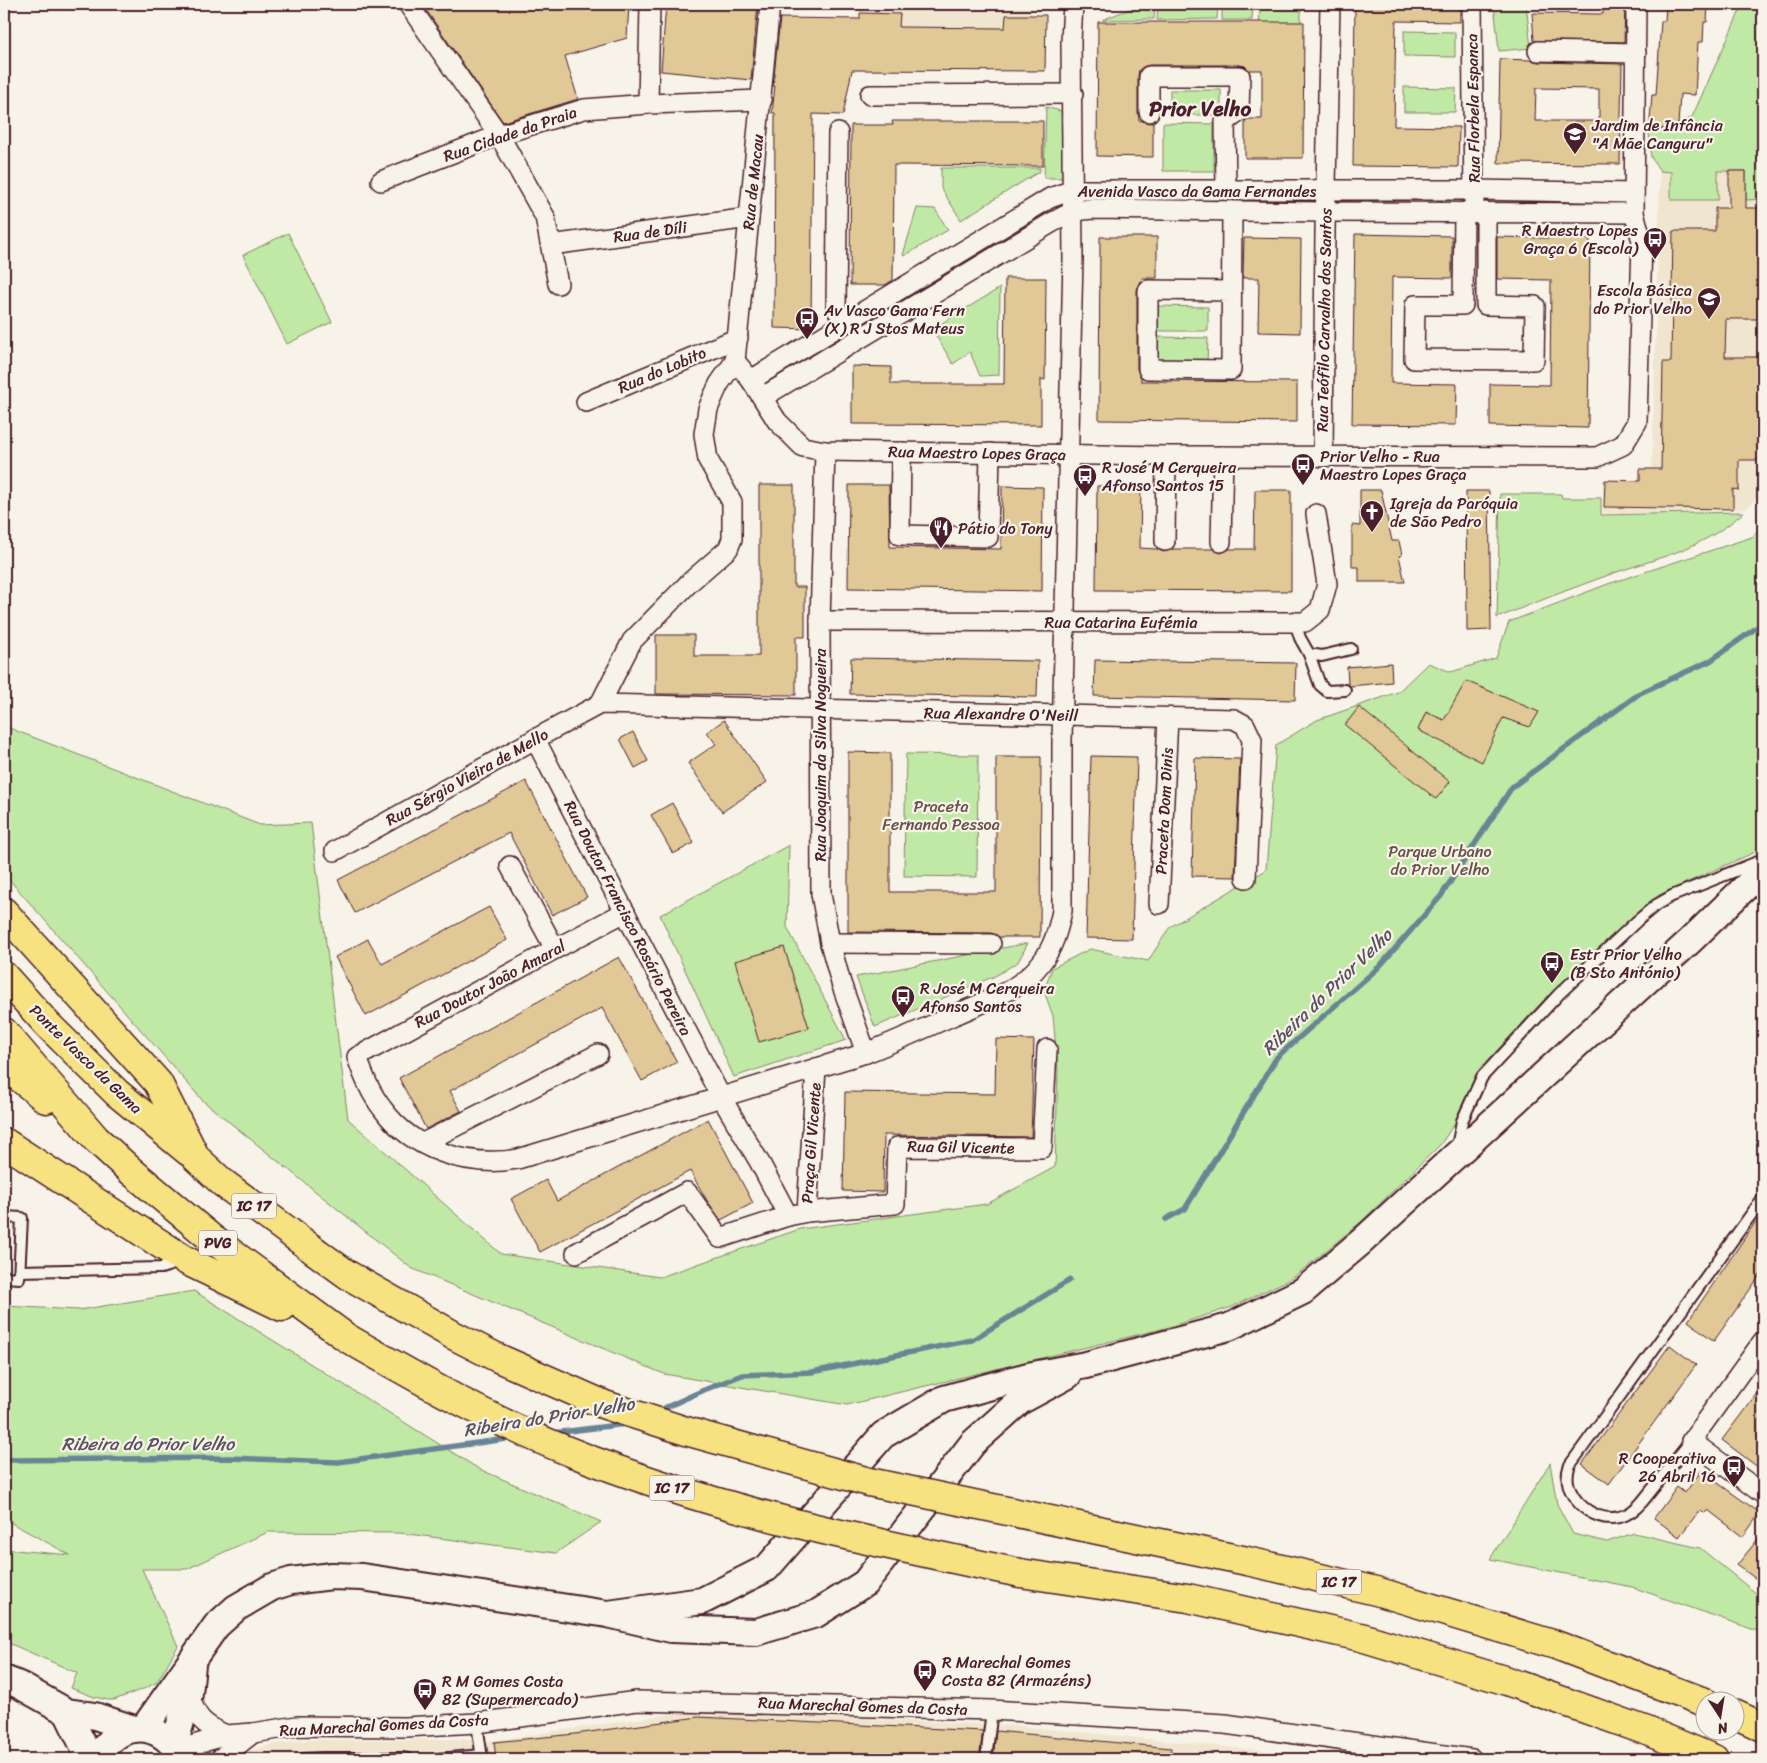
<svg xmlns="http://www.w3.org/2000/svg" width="1767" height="1763" viewBox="0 0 1767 1763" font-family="Sriracha,sans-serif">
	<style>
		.built { fill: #f0e6d0 }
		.green { fill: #c0e9a5; stroke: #858468 }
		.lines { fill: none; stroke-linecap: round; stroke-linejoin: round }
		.stream { stroke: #698495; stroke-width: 5.5 }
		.building { fill: #e0c897; stroke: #4a1f2b; fill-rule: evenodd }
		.lane-casing { stroke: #4a1f2b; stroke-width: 14 }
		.street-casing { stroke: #4a1f2b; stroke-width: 22 }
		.secondary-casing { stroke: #4a1f2b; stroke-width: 30 }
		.highway-casing { stroke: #4a1f2b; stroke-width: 31 }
		.lane { stroke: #f7f3e8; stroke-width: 10 }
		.street { stroke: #f7f3e8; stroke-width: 19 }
		.secondary { stroke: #f7f3e8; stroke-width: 26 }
		.highway { stroke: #f7e281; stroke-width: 28 }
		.highway-bridge-casing { stroke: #4a1f2b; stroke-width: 31; stroke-linecap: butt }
		.highway-bridge { stroke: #f7e281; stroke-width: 28 }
		.labels { text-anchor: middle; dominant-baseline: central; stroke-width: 4.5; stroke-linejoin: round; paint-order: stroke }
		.shield { fill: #f7f3e8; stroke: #7e5f64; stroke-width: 1 }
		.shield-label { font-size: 15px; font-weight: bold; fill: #4a1f2b }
		.street-label { font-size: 16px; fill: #4a1f2b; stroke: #f7f3e8 }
		.poi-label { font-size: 16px; fill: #4a1f2b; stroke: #f7f3e8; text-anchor: start }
		.park-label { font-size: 16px; fill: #68524a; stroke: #f7f3e8 }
		.water-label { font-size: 18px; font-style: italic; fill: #595260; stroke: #f7f3e8 }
		.district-label { font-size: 21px; font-weight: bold; fill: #4a1f2b; stroke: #f7f3e8 }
	</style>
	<rect width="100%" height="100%" fill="#f7f3e8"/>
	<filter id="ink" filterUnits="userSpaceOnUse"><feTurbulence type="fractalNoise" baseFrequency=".02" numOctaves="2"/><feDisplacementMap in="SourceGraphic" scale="10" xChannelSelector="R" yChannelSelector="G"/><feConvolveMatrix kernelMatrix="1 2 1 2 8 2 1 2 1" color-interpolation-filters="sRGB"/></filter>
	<g filter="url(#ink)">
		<g class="built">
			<path d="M862 4H1042L1035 6 1032 9 1031 15H1006L1005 28 899 27V14L860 13Z"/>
			<path d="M1660 171H1746V200L1763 199V491L1746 509 1669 513H1603V480L1640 481V469L1652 468Z"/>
			<path d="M697 1710 1020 1726 1349 1759H485L483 1742Z"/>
			<path d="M479 1739 482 1759H240L249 1751 273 1744 311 1740Z"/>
		</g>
		<g class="green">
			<path d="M1142 4H1155L1154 19 1102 20Z"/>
			<path d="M1158 4H1218L1217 19 1157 20Z"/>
			<path d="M1222 4H1253L1252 20H1222Z"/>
			<path d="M1260 4H1301V29L1259 31Z"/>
			<path d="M1494 4H1526L1531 48 1499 51Z"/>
			<path d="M1743 4H1763V199L1746 200V171H1718V200H1671V172L1660 171 1651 157 1649 132C1665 131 1678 125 1692 117Z"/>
			<path d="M1404 31 1455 32V57L1404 56Z"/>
			<path d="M1404 87 1456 88 1455 112H1404Z"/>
			<rect x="1170" y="90" width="51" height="25"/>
			<path d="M1046 107 1064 112 1068 178H1044Z"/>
			<path d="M1163 123 1214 124V171H1163Z"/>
			<path d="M941 168H1040V171L961 220 941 188Z"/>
			<path d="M917 208 935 209 948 230 904 256 903 255Z"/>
			<path d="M288 233 332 322 287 344 243 255Z"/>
			<path d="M1000 288 999 375 980 376 970 352 953 364 932 329Z"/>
			<path d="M1157 306 1208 307V331H1157Z"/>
			<path d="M1157 337 1208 338 1207 363 1156 362Z"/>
			<path d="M1500 494H1561L1562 498H1601V515L1744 512C1704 548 1664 556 1614 573 1575 587 1536 602 1497 618Z"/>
			<path d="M1763 525V847L1762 849 1659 895 1594 952 1540 1004 1478 1071 1456 1121 1441 1144 1361 1222 1294 1277 1232 1307 1166 1328 847 1405 664 1374 411 1268 203 1101 7 877 4 869V726L260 825 311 823 348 1119 501 1254 660 1277 800 1229 987 1204 1055 1167 1058 1071 1053 1016 1044 991 1052 968 1090 949 1148 961 1170 927 1266 870 1276 745 1317 720 1398 692 1428 663 1451 672 1496 658 1509 622 1608 584 1752 537Z"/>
			<path d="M906 754 978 755 977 877 904 876Z"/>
			<path d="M789 845 787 927 846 1040 734 1077 660 915Z"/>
			<path d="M1028 943 1018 962 995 976 875 1027 856 977Z"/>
			<path d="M194 1291 479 1469 601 1522 556 1553 400 1533 268 1532 187 1569H142L178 1646 157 1682 146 1688 114 1700H108L94 1697 71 1688 77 1673 4 1641V1549L70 1555 4 1519V1306L79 1310Z"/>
			<path d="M1550 1463 1557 1504 1573 1534 1607 1542 1634 1533 1700 1548 1763 1599V1633L1632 1587 1490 1559Z"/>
		</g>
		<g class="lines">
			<g class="stream">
				<path d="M1166 1219 1185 1209 1277 1057 1379 967 1441 896 1512 787 1640 693 1710 661 1763 623"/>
				<path d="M658 1411 704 1390 742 1375 812 1372 972 1340 1070 1280"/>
				<path d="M553 1433 626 1424"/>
				<path d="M4 1460 229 1458 338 1462 514 1438"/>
			</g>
		</g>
		<g class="building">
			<path d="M422 4H629L627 38 565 56 578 99 503 122Z"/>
			<path d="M666 4H758L751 80 661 71Z"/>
			<path d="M1355 4H1460V22L1396 21 1394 126 1459 127 1458 167 1353 166Z"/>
			<path d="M1603 4H1625L1624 42 1534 41 1532 13 1603 14Z"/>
			<path d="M1666 4H1708L1707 22H1704L1703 42H1698L1695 95 1680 94 1678 125 1649 132 1652 95H1656L1661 21H1665Z"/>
			<path d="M860 13 900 14 899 27 1005 28 1006 15H1046L1045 71 852 70 843 115 813 114 811 329 774 328 775 113H772L775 86H773L780 18 860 19Z"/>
			<path d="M1098 22H1304L1303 158H1245V121L1248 119H1262V70H1249L1245 66 1240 65H1149L1143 67 1139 70 1138 76V112L1139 120 1149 123 1153 122V157L1097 156Z"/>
			<path d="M1500 59 1531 60 1538 62 1622 64 1620 164 1498 163ZM1536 88 1599 89V121H1535Z"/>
			<path d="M892 121H1043V166L894 165 893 280 885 285H850L851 125H893Z"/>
			<path d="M1729 171H1746V208H1760L1758 319H1726L1725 357H1763V460H1739V490L1733 489V509L1604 507 1605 480 1640 481V469H1661L1663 362H1671L1673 231H1715V208H1729Z"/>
			<path d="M1355 234 1452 236V278L1392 277 1391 383 1457 384 1456 425 1352 424Z"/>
			<path d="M1100 237H1157V278H1142L1137 290V369L1141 377V381L1297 382V422L1099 420Z"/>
			<path d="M1497 237 1590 239 1588 428 1490 426V384L1550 385 1551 280 1497 279Z"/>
			<path d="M1244 238 1301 239 1300 333 1258 332 1259 278H1243Z"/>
			<path d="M1005 278H1046L1045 380 1041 379V425L852 424V366L891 367V384H1004Z"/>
			<path d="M759 485H794V587H805V637H796V695L656 694V635H694V656H759Z"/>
			<path d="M849 485H889L890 547 1001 549 1002 486 1043 487 1042 591 848 588Z"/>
			<path d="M1097 486H1141L1140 548 1157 549 1164 552 1173 549H1213L1221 553 1229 549H1254L1255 490H1291V591L1096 590Z"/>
			<path d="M1360 490H1381L1392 541H1399L1402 555 1399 556 1405 582H1359V567H1352V525L1360 526Z"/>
			<path d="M1466 491H1489L1491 630 1467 631Z"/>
			<path d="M851 658 1038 661 1037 697 850 694Z"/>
			<path d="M1095 660 1296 663 1295 700 1094 696Z"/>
			<path d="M1391 663 1392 682 1350 686 1348 684 1347 667Z"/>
			<path d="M1466 681 1539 712 1530 727 1503 718 1482 762 1418 730 1426 712 1444 720Z"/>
			<path d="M1359 707 1450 782 1436 799 1345 725Z"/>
			<path d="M724 720 767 782 722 812 688 763 716 744 707 732Z"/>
			<path d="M633 732 648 761 635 768 620 739Z"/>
			<path d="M848 752 890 753V892H996V757H1041L1040 937H999L991 933 848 932Z"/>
			<path d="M1091 756 1137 757 1132 939 1086 938Z"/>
			<path d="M1195 758 1240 759 1235 877 1192 876Z"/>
			<path d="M526 781 587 897 552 915 509 833 355 913 338 880Z"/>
			<path d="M672 803 694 843 673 854 651 815Z"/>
			<path d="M489 907 507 940 366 1016 335 957 368 939 382 964Z"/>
			<path d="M784 947 809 1028 759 1042 735 961Z"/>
			<path d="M619 957 677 1062 642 1081 602 1008 450 1091 461 1111 426 1129 399 1078Z"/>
			<path d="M996 1039 1034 1040 1031 1137 884 1135 883 1192 843 1191 845 1092 995 1094Z"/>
			<path d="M708 1119 753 1203 721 1220 706 1199 690 1171 540 1252 511 1199 546 1180 557 1201Z"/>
			<path d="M1763 1211V1271L1714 1341 1688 1321Z"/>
			<path d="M1670 1345 1696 1365 1609 1484 1582 1464Z"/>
			<path d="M1763 1385V1471L1722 1440Z"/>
			<path d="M1701 1471 1760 1513 1743 1537 1708 1510 1705 1513 1700 1510 1679 1537 1654 1518 1677 1487 1685 1493Z"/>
			<path d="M1763 1533V1584L1737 1565Z"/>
			<path d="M698 1717 983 1731 979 1759H496L494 1742 575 1734Z"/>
			<path d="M996 1731 1171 1748 1170 1759H993Z"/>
		</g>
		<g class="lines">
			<g class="lane-casing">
				<g id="lane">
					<path d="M1295 622 1300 638 1309 654 1322 656 1351 649"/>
					<path d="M1309 654 1320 685 1327 691 1345 690"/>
					<path d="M1457 1147 1462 1121 1482 1077 1559 994 1637 921 1656 905 1672 896 1760 861"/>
					<path d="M4 1217 22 1218 19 1278 4 1277"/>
					<path d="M20 1271 161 1268 180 1262"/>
					<path d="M1691 1441 1642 1502C1636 1509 1629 1515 1619 1517 1592 1524 1558 1493 1570 1465L1763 1198"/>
					<path d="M477 1723 482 1759"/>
					<path d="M303 1759 323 1758H403L408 1759"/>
					<path d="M438 1759 482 1755"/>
					<path d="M986 1759 992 1710"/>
					<path d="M1364 1759 1366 1745"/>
				</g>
			</g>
			<g class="street-casing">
				<g id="street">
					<path d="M408 4 499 135 545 217 558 284"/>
					<path d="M1472 4 1474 203"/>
					<path d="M1538 51 1636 53"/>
					<path d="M870 95 1073 94"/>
					<path d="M648 104 650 4"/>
					<path d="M1149 112V76H1240L1239 112 1225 122 1226 190"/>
					<path d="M838 133 836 308 845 323"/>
					<path d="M381 181 499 135 584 109 648 104 762 100"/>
					<path d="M1464 212 1463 305H1415L1414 359 1534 360 1535 306 1486 305V212"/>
					<path d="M551 245 749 218"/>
					<path d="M1231 291 1148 290V369L1231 370 1232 211"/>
					<path d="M735 361 751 380 777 421 803 447 825 451 1166 456 1597 457 1623 445 1637 422 1642 241 1634 213 1636 4"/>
					<path d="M751 380 1050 198 1073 190H1474L1634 193"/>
					<path d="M763 397 1051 223 1074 211 1092 209 1325 212 1634 213"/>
					<path d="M586 402 738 338"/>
					<path d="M825 451 820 621 821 894 830 943 841 983 866 1053"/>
					<path d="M901 452 900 535 988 537 990 453"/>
					<path d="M1323 457 1325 231 1330 4"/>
					<path d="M1165 541 1166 456"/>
					<path d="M1221 542 1223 456"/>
					<path d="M820 621 1305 622 1320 610 1327 584 1316 514"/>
					<path d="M600 704 632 641 690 582 728 549 732 539V502L708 460 704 434 708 409 713 397 719 384 735 361 770 4"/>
					<path d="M535 739 721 1097 760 1163 788 1216 807 1212 816 1068"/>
					<path d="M335 851 535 739 600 704 1234 719 1245 725 1252 740 1246 878"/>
					<path d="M510 866 555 949"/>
					<path d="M1159 904 1168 718"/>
					<path d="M625 912 555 949 357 1057C363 1075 370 1093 382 1108 412 1150 468 1168 518 1159L866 1053C897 1041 927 1027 957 1014 986 1001 1021 990 1041 963 1053 948 1058 930 1062 911V741L1073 258 1071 41 1073 4"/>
					<path d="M830 943 991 944"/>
					<path d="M423 1143 598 1054"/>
					<path d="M807 1212 895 1204 897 1147 1042 1148 1047 1049"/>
					<path d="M576 1253 687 1192 720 1238 788 1216"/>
					<path d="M1763 1341 1691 1441 1763 1494"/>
					<path d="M189 1694C196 1718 203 1725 226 1735"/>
					<path d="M178 1750 226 1735 253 1733 297 1726 405 1727 477 1723 637 1701 992 1710 1225 1724 1472 1759"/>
					<path d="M220 1759 253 1733"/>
				</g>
			</g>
			<g class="secondary-casing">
				<g id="secondary">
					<path d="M608 1614 702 1601 767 1568 883 1435 944 1399 1028 1376 1086 1365 1229 1327 1303 1291 1361 1242 1690 941 1763 870"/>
					<path d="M4 1679 19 1685 67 1712 95 1716 134 1729"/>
					<path d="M67 1712 83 1745 87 1759"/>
					<path d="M144 1728 216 1626 236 1608 272 1587 291 1581 332 1576 362 1577 608 1614 671 1629 756 1632 816 1614 865 1583 973 1443 1020 1401 1068 1375"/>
					<path d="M174 1745 189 1694 192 1665"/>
					<path d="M98 1759C116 1718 163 1719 182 1759"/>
				</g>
			</g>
			<g class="highway-casing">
				<g id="highway">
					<path d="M4 912 158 1083 196 1158 223 1183 315 1251"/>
					<path d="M4 976 47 1024 117 1093 189 1152"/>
					<path d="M4 1032 96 1139 131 1171 211 1238 347 1338"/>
					<path d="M4 1065 46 1099"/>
					<path d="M4 1142 185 1260 282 1307"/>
					<path d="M1117 1534 1247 1561 1376 1591 1556 1645 1704 1702"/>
					<path d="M1020 1573 1188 1598 1361 1637 1504 1680 1647 1731 1714 1759"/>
					<path d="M1734 1714 1763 1727"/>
				</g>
			</g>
			<use href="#lane" class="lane"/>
			<use href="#street" class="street"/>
			<use href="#secondary" class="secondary"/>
			<use href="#highway" class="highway"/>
			<g class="highway-bridge-casing">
				<g id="highway-bridge">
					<path d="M315 1251 348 1275 453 1335 498 1358 605 1405 686 1431 869 1482 1117 1534"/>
					<path d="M347 1338C420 1380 490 1420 568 1451 714 1510 867 1541 1020 1573"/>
				</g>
			</g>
			<use href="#highway-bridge" class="highway-bridge"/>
		</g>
	</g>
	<defs>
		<g id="school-pin" transform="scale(1.25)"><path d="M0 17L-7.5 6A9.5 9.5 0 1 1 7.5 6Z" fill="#4a1f2b" stroke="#f7f3e8"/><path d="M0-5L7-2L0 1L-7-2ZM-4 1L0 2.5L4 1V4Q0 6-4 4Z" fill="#fff"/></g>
		<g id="bus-pin" transform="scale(1.25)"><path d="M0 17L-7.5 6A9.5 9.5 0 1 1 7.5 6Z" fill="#4a1f2b" stroke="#f7f3e8"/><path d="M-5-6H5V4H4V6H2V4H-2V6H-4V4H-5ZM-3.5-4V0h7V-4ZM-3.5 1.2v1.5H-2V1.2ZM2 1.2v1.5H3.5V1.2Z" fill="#fff"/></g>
		<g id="church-pin" transform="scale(1.25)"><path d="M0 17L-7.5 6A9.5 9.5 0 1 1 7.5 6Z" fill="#4a1f2b" stroke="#f7f3e8"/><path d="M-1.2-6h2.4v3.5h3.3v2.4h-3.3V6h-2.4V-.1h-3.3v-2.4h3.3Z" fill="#fff"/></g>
		<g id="restaurant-pin" transform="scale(1.25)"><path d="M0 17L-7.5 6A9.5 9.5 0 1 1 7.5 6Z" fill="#4a1f2b" stroke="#f7f3e8"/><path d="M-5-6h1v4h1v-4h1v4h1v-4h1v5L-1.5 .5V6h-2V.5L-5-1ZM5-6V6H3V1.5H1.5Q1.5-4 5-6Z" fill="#fff"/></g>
	</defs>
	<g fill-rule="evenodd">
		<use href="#school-pin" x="1575" y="134"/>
		<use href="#bus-pin" x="1655" y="239"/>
		<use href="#school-pin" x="1709" y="299"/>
		<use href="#bus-pin" x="807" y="319"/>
		<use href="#bus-pin" x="1303" y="465"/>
		<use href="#bus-pin" x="1085" y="476"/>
		<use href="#church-pin" x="1372" y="512"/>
		<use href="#restaurant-pin" x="941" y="528"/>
		<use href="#bus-pin" x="1552" y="963"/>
		<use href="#bus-pin" x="903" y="997"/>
		<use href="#bus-pin" x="1734" y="1467"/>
		<use href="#bus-pin" x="925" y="1671"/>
		<use href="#bus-pin" x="425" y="1690"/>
	</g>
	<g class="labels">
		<g class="shield">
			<rect x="231.5" y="1193.5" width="45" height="25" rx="4"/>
			<rect x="199" y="1230.5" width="38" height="25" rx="4"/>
			<rect x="649.5" y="1475.5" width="45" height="25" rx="4"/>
			<rect x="1316.5" y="1569.5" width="45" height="25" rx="4"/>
		</g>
		<g class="shield-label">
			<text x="254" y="1206">IC 17</text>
			<text x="218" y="1243">PVG</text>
			<text x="672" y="1488">IC 17</text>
			<text x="1339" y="1582">IC 17</text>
		</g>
		<g class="street-label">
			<text transform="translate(1473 108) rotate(-91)">Rua Florbela Espanca</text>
			<text transform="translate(510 134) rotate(-19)">Rua Cidade da Praia</text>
			<text transform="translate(753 182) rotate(-84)">Rua de Macau</text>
			<text x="1197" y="191">Avenida Vasco da Gama Fernandes</text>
			<text transform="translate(650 232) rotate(-8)">Rua de Díli</text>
			<text transform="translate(1324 320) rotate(-89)">Rua Teófilo Carvalho dos Santos</text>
			<text transform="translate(662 370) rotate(-23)">Rua do Lobito</text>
			<text transform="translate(977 453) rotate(1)">Rua Maestro Lopes Graça</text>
			<text x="1121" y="622">Rua Catarina Eufémia</text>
			<text transform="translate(1001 714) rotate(1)">Rua Alexandre O'Neill</text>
			<text transform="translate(820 755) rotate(-90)">Rua Joaquim da Silva Nogueira</text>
			<text transform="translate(467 777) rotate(-29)">Rua Sérgio Vieira de Mello</text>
			<text transform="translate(1164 811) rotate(-87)">Praceta Dom Dinis</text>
			<text transform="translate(628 918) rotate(63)">Rua Doutor Francisco Rosário Pereira</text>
			<text transform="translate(490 984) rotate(-28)">Rua Doutor João Amaral</text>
			<text transform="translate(86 1059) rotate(44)">Ponte Vasco da Gama</text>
			<text transform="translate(811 1143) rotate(-86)">Praça Gil Vicente</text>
			<text transform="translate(961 1147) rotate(1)">Rua Gil Vicente</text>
			<text transform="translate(863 1706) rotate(2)">Rua Marechal Gomes da Costa</text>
			<text transform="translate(384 1725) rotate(-3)">Rua Marechal Gomes da Costa</text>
		</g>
		<g class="poi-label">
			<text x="1592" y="125">Jardim de Infância<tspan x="1592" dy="18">"A Mãe Canguru"</tspan></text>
			<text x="1638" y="230" text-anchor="end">R Maestro Lopes<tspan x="1638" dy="18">Graça 6 (Escola)</tspan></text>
			<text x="1692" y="290" text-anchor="end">Escola Básica<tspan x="1692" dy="18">do Prior Velho</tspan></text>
			<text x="824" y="310">Av Vasco Gama Fern<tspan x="824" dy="18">(X) R J Stos Mateus</tspan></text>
			<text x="1320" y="456">Prior Velho - Rua<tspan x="1320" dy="18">Maestro Lopes Graça</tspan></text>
			<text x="1102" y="467">R José M Cerqueira<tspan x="1102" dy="18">Afonso Santos 15</tspan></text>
			<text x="1390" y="503">Igreja da Paróquia<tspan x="1390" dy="18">de São Pedro</tspan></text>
			<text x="958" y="528">Pátio do Tony</text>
			<text x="1570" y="954">Estr Prior Velho<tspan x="1570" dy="18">(B Sto António)</tspan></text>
			<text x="920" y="988">R José M Cerqueira<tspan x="920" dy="18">Afonso Santos</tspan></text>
			<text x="1716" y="1458" text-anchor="end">R Cooperativa<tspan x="1716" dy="18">26 Abril 16</tspan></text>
			<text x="942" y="1662">R Marechal Gomes<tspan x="942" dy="18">Costa 82 (Armazéns)</tspan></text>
			<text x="442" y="1681">R M Gomes Costa<tspan x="442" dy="18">82 (Supermercado)</tspan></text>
		</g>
		<g class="park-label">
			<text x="941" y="806">Praceta<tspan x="941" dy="18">Fernando Pessoa</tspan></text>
			<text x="1440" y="851">Parque Urbano<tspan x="1440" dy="18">do Prior Velho</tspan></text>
		</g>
		<g class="water-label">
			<text transform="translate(1327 992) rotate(-44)">Ribeira do Prior Velho</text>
			<text transform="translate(549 1417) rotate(-9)">Ribeira do Prior Velho</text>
			<text x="148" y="1444">Ribeira do Prior Velho</text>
		</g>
		<g class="district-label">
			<text x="1200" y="109">Prior Velho</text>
		</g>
	</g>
	<rect width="1767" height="1763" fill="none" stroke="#f7f3e8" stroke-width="20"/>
	<rect x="10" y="10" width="1747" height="1743" fill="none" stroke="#4a1f2b" stroke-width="2" filter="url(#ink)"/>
	<g transform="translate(1720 1716) rotate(168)"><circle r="24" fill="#f7f3e8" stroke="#b29e9c"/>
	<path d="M0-4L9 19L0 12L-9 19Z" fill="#4a1f2b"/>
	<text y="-8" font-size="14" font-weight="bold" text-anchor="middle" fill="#4a1f2b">N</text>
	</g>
</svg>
